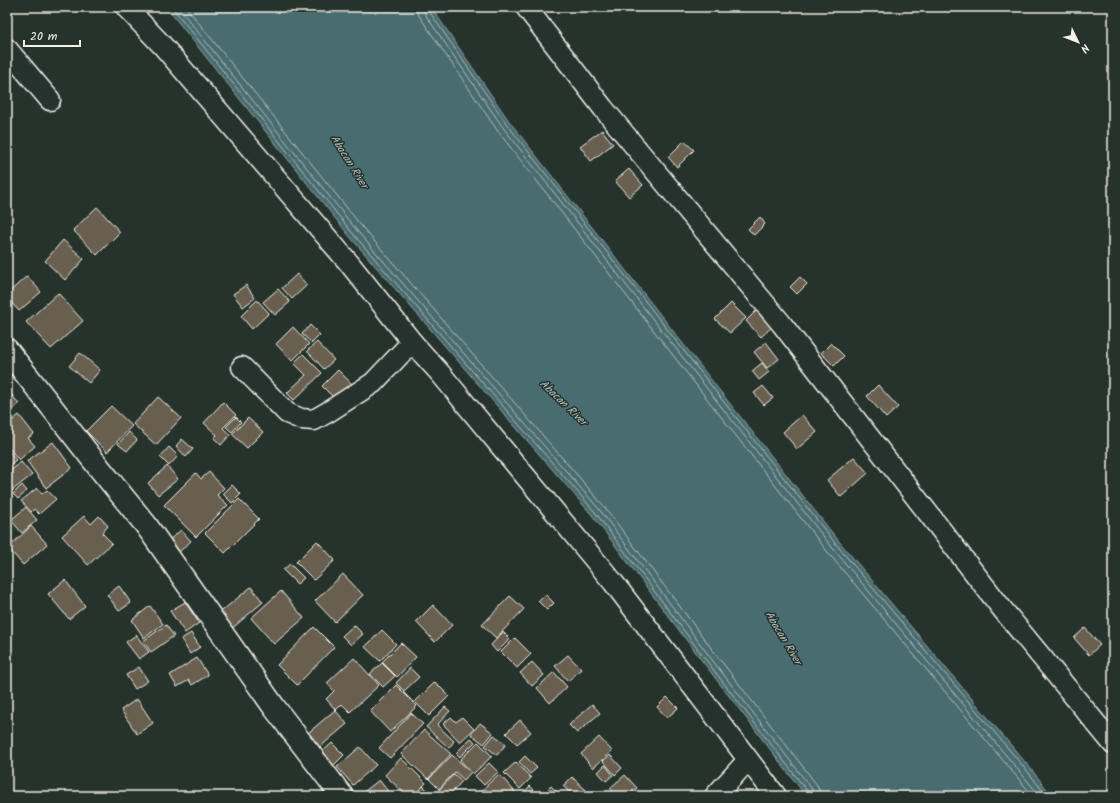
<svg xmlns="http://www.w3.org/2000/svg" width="1120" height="803" viewBox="0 0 1120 803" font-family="Kalam,sans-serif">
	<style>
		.water { fill: #496c6f; stroke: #8da19f }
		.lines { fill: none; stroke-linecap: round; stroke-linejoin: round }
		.shore { stroke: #b0bcb8; stroke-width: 1 }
		.building { fill: #675e50; stroke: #f4f1e8 }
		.street-casing { stroke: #f4f1e8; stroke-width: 23 }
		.secondary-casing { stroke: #f4f1e8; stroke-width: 25 }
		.street { stroke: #26332d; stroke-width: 20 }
		.secondary { stroke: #26332d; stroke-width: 22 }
		.labels { text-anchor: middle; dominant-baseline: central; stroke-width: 3; stroke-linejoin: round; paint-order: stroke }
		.water-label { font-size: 11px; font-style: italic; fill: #b0bcb8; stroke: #26332d }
	</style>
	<rect width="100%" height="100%" fill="#26332d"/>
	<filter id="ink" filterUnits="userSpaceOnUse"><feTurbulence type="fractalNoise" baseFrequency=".025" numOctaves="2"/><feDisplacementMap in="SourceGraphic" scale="8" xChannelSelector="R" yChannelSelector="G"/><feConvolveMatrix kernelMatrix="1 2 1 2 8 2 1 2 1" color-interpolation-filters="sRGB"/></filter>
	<g filter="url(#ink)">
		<path class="water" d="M166 7H431L509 121 723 395 842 545 1031 769 1052 796H806L706 666 592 515 351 238Z"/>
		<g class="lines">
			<g class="shore">
				<path d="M172 7 354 235 595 512 709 664 808 792 809 796"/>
				<path d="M178 7 358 232 599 509 713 661 812 789 814 796"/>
				<path d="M186 7 363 228 603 505 718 657 817 785 819 790 820 796"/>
				<path d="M417 7V12L420 17 497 130 711 404 830 555 1033 796"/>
				<path d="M423 7 425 14 502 126 716 400 835 551 1040 796"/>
				<path d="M428 7 429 11 506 123 720 397 839 548 1028 772 1047 796"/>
			</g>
		</g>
		<g class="building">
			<path d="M602 130 613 144 591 161 580 146Z"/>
			<path d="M684 141 694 150 677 167 668 157Z"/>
			<path d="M629 169 643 185 629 197 615 181Z"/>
			<path d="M97 207 120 232 97 255 73 230Z"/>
			<path d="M760 217 765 224 754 235 748 229Z"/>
			<path d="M63 240 84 259 65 280 45 261Z"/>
			<path d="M297 274 307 285 292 299 282 288Z"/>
			<path d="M27 276 41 292 19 311 7 298V294Z"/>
			<path d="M800 277 807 284 797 294 790 287Z"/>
			<path d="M246 285 255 298 243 307 233 294Z"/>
			<path d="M278 289 290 302 275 315 263 302Z"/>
			<path d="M58 293 83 321 51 349 26 322Z"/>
			<path d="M257 300 269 313 252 329 241 316Z"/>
			<path d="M731 303 746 318 730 333 715 319Z"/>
			<path d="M759 308 775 324 761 337 746 321Z"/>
			<path d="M310 325 320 335 312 343 302 334Z"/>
			<path d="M293 327 309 344 292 361 276 344Z"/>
			<path d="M317 342 334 360 324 369 307 351Z"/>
			<path d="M766 342 779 359 767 368 754 352Z"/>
			<path d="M831 343 844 356 834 366 821 353Z"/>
			<path d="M80 353 100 370 89 383 69 366Z"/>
			<path d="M303 354 322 373 294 400 287 393 306 375 294 363Z"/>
			<path d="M762 363 769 372 759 380 752 371Z"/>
			<path d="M338 370 352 384 336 400 322 386Z"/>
			<path d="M878 385 898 407 886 418 867 396Z"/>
			<path d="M763 386 773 398 764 405 754 393Z"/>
			<path d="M11 394 19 404 11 411 7 406V397Z"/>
			<path d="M158 397 181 418 156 445 133 424Z"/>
			<path d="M223 402 236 415 223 428 230 435 221 445 214 438 217 435 204 423Z"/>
			<path d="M111 406 132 426 107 452 86 431Z"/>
			<path d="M19 415 34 434 28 438 35 446 19 460 7 446V420L11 417 13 420Z"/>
			<path d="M802 415 817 432 797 449 783 432Z"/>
			<path d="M236 417 241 422 232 432 226 427Z"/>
			<path d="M248 418 263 432 247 448 232 434Z"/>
			<path d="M129 432 137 440 127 451 118 444Z"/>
			<path d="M182 439 193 449 186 457 176 446Z"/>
			<path d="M53 442 72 468 46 488 27 461Z"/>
			<path d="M169 447 178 456 169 466 160 457Z"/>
			<path d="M7 449 16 460 7 467Z"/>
			<path d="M854 457 868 473 841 497 827 480Z"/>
			<path d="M21 462 32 475 9 493 7 491V474Z"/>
			<path d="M167 466 178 479 158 495 148 483Z"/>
			<path d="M209 472 224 488 217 495 228 505 196 537 164 505 196 473 201 479Z"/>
			<path d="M22 485 27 491 18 499 13 494Z"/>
			<path d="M232 485 241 494 232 503 223 494Z"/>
			<path d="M37 488 42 494 47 490 56 499 39 514 34 509 31 512 21 501Z"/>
			<path d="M239 499 259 519 225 553 205 533Z"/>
			<path d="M26 507 37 520 22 533 11 520Z"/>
			<path d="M84 516 91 524 99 516 108 526 102 533 112 543 88 565 62 536Z"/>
			<path d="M31 526 47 544 23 565 8 548Z"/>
			<path d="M181 530 191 541 178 553 168 541Z"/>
			<path d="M317 541 335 560 314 580 296 562Z"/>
			<path d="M290 564 304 578 297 584 283 570Z"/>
			<path d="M343 574 363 595 335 622 315 601Z"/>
			<path d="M65 580 85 606 69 619 48 594Z"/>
			<path d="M119 586 131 603 119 611 107 595Z"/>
			<path d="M251 587 263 602 229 631 217 615Z"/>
			<path d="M281 591 304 618 274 644 251 618Z"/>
			<path d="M545 594 554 603 547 610 538 601Z"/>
			<path d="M510 596 524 609 496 638 482 625Z"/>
			<path d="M185 602 199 623 185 633 170 611Z"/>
			<path d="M433 605 452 625 435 642 416 622Z"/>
			<path d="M150 606 163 624 144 638 132 620Z"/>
			<path d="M166 625 174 636 151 652 143 641Z"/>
			<path d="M354 625 363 634 351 645 342 636Z"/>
			<path d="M314 627 334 647 297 685 277 665Z"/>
			<path d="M1085 628 1100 645 1089 655 1074 638Z"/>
			<path d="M382 630 396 644 380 661 365 647Z"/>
			<path d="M503 632 510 639 497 652 491 645Z"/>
			<path d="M191 633 200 647 190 654 181 639Z"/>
			<path d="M136 635 149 652 139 659 126 642Z"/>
			<path d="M515 638 531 654 517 668 501 652Z"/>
			<path d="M401 643 416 657 397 677 382 662Z"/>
			<path d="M568 655 581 669 568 681 555 666Z"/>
			<path d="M197 658 208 675 192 685 189 680 177 687 170 675Z"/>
			<path d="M354 658 379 685 350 712 342 704 336 710 326 699 334 691 327 683Z"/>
			<path d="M532 662 544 675 532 686 520 673Z"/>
			<path d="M382 663 395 676 383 687 370 674Z"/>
			<path d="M139 667 148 681 135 689 126 675Z"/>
			<path d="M410 668 419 677 404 691 396 683Z"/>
			<path d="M554 672 567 687 550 703 537 688Z"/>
			<path d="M435 682 449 696 429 716 415 702Z"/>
			<path d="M396 685 417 706 390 732 370 711Z"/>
			<path d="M667 697 678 708 667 718 657 707Z"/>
			<path d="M137 699 153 723 137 734 121 710Z"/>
			<path d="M592 704 600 713 577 733 569 725Z"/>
			<path d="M445 707 450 711 437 725 454 741 449 748 426 727Z"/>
			<path d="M335 710 347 724 320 747 308 733Z"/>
			<path d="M411 713 423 724 390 758 379 748Z"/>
			<path d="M451 717 456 722 462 717 474 729 460 742 443 724Z"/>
			<path d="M520 720 531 732 517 744 506 733Z"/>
			<path d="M480 723 493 733 484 744 471 734Z"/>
			<path d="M424 730 451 754 428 779 401 754Z"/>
			<path d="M494 735 506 744 497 755 485 746Z"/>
			<path d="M599 737 612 751 593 768 581 754Z"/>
			<path d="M471 738 475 742 460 757 456 753Z"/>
			<path d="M478 742 492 756 473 774 460 760Z"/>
			<path d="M332 743 344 755 333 766 321 753Z"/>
			<path d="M360 747 376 765 353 785 337 767Z"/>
			<path d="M452 755 471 772 464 780 455 772 439 789 429 779Z"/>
			<path d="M610 755 622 768 615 775 603 761Z"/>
			<path d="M525 756 537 768 530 774 519 762Z"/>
			<path d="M401 758 426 783 413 796H407L385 775Z"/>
			<path d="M516 762 531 778 520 789 504 773Z"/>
			<path d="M489 763 498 772 484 785 475 776Z"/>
			<path d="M605 765 613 775 606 781 598 772Z"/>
			<path d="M454 774 462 781 449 796H439L436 793Z"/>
			<path d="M499 774 516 793 512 796H492L484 788Z"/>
			<path d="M625 775 637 788 628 796H617L610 788Z"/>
			<path d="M572 777 586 790 580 796H574L563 786Z"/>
			<path d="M379 780 391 795 389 796H361L360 795Z"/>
			<path d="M423 786 434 796H414Z"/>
			<path d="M530 786 539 795 520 796Z"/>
			<path d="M551 786 561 796H542Z"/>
			<path d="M483 789 490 796H475Z"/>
		</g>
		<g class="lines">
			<g class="street-casing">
				<g id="street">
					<path d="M126 7 162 45 349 263 412 342 440 373 613 582 776 796"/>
					<path d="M526 7 603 108 781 323 1003 610 1113 744"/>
					<path d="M7 49 50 100"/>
					<path d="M242 367 287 413 301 419 314 420 328 412 373 383 412 342"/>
					<path d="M715 796 748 760"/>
				</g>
			</g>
			<g class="secondary-casing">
				<path id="secondary" d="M7 350 101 470 146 525 274 707 342 796"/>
			</g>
			<use href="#street" class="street"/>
			<use href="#secondary" class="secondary"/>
		</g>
	</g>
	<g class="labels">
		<g class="water-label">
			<text transform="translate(349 162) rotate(58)">Abacan River</text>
			<text transform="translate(563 403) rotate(44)">Abacan River</text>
			<text transform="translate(783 638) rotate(59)">Abacan River</text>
		</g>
	</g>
	<rect width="1120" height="803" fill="none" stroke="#26332d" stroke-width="24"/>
	<rect x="12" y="12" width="1096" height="779" fill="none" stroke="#f4f1e8" stroke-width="1.5" filter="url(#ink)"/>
	<g transform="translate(1078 42) rotate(133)" stroke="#26332d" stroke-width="3" paint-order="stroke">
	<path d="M0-3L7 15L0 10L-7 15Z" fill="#f4f1e8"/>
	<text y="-6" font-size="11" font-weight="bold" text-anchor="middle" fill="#f4f1e8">N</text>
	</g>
	<path d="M24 40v6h56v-6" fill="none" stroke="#f4f1e8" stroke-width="2"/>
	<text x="30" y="40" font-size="12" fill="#f4f1e8" stroke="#26332d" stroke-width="3" paint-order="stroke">20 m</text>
</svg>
